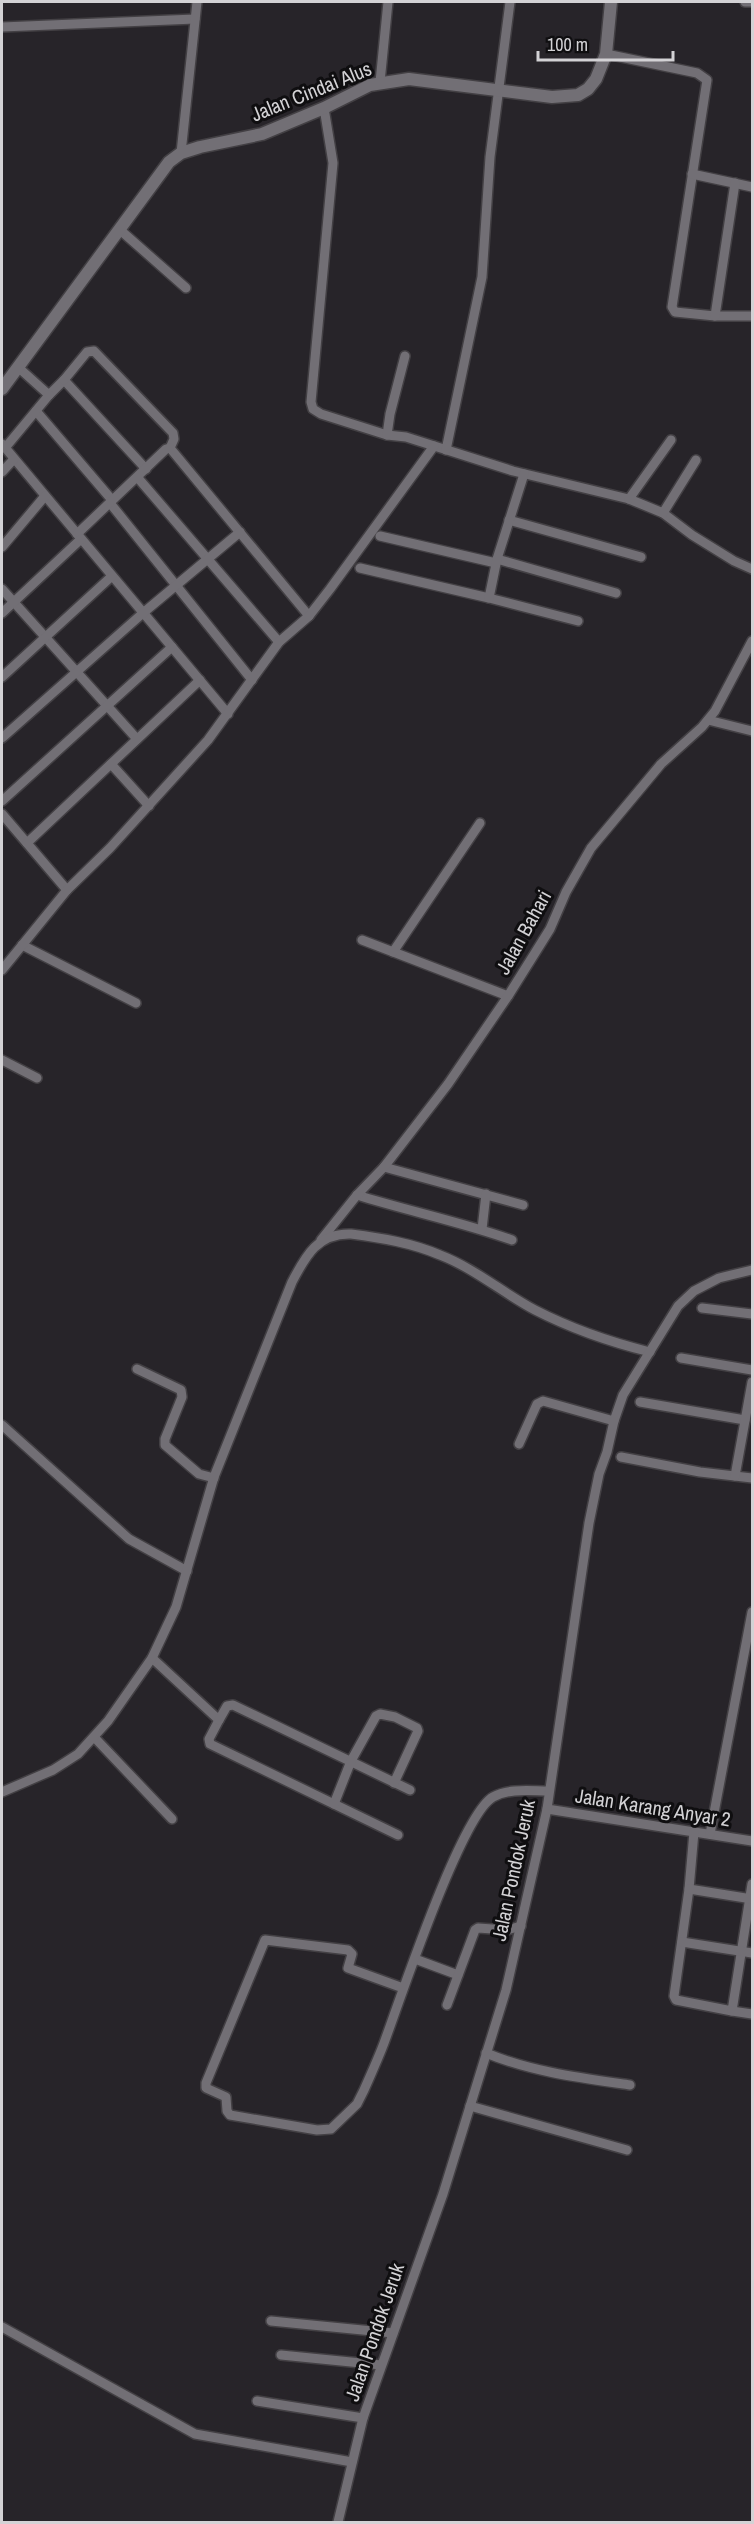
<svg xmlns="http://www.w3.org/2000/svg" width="754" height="2524" viewBox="0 0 754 2524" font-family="'Archivo Narrow',sans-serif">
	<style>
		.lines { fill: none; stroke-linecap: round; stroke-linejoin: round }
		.minor-casing { stroke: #434044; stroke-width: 12 }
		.tertiary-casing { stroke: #434044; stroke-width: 15 }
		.minor { stroke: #726f75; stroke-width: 9 }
		.tertiary { stroke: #726f75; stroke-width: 12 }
		.labels { text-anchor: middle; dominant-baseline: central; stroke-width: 6; stroke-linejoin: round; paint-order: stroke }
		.street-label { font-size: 20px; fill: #d3d2d5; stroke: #0f0e10 }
	</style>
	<rect width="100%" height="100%" fill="#272429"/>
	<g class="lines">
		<g class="minor-casing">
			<g id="minor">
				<path d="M745 2H752"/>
				<path d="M2 27 195 19"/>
				<path d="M606 54 697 73 707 80 672 307 675 312 715 316H752"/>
				<path d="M380 82 388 2"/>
				<path d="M324 108 333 163 311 402 313 409 321 414 387 435"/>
				<path d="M181 153 197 2"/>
				<path d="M692 174 752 187"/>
				<path d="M119 229 186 288"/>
				<path d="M715 316 735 183"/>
				<path d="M405 356 390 414 387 435 406 437 513 471 629 499 663 513 692 535 734 561 752 569"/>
				<path d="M19 368 49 395 64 380 146 469"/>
				<path d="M64 380 87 352 94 351 173 433 174 439 170 448"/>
				<path d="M36 411 112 500"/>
				<path d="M2 444 228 714"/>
				<path d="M5 448 49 395"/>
				<path d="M446 450 482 277 490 157 510 2"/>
				<path d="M2 472 14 459"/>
				<path d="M138 478 279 642"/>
				<path d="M629 499 671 440"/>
				<path d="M110 503 252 680"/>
				<path d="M663 513 696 460"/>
				<path d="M509 520 641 557"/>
				<path d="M77 534 166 449 170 448 309 616"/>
				<path d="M380 536 496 563"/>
				<path d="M2 547 45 496"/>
				<path d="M497 559 616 593"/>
				<path d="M360 568 489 598 578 621"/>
				<path d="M2 589 137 739"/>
				<path d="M489 598 497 559 524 474"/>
				<path d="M2 613 81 539"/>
				<path d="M2 677 112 576"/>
				<path d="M708 720 752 731"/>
				<path d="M2 738 143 613 240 532"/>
				<path d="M111 764 149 806"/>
				<path d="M2 801 172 647"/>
				<path d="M2 814 67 890"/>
				<path d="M27 843 200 680"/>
				<path d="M362 940 508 996"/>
				<path d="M22 945 136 1003"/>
				<path d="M393 952 480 823"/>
				<path d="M2 970 67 890 110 848 208 740 279 642 309 616 330 589 434 446"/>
				<path d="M2 1060 37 1078"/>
				<path d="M384 1167 523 1205"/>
				<path d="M357 1195C408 1211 462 1222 512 1240"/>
				<path d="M482 1229 486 1194"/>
				<path d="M321 1240 357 1195 384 1167 448 1084 508 996 550 929 566 892 591 848 661 764 702 727 715 711 752 641"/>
				<path d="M702 1308 752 1314"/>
				<path d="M681 1358 752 1370"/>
				<path d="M137 1369 181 1390 182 1397 165 1439V1445L199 1474 214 1478"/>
				<path d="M640 1402 745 1420"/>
				<path d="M2 1425 129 1539 187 1571"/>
				<path d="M519 1444 537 1404 543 1401 614 1421"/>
				<path d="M621 1457 700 1472 752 1478"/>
				<path d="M735 1476 752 1382"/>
				<path d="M152 1658 219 1720 209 1739 210 1744 398 1835"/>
				<path d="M219 1720 227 1706 233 1705 410 1790"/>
				<path d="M94 1737 172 1819"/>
				<path d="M2 1792 53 1770 78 1754 108 1721 152 1658 176 1607 214 1477 292 1282C306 1255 318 1233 351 1234 382 1238 412 1243 440 1255 474 1268 503 1293 535 1310 572 1329 610 1342 650 1352"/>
				<path d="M334 1804 351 1761 376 1716 380 1714 395 1717 417 1728 418 1731 394 1783"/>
				<path d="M547 1809 752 1841"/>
				<path d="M694 1832 689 1889 674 1996 676 2000 732 2011 752 1884"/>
				<path d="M710 1834 752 1612"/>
				<path d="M689 1889 752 1899"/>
				<path d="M682 1942 752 1953"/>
				<path d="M415 1959 458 1975"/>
				<path d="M403 1988 348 1968 352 1954 348 1950 265 1940 206 2083V2088L226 2097 227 2111 230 2115 317 2130 331 2129 357 2104 364 2090C371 2074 378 2059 384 2043 400 2000 461 1815 493 1797 509 1788 531 1791 548 1791"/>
				<path d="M447 2005 475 1930 478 1928 507 1930 521 1926"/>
				<path d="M732 2011 752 2014"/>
				<path d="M486 2053C532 2072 581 2078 630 2085"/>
				<path d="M470 2106 627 2150"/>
				<path d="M271 2321 393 2333"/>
				<path d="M2 2327 195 2434 352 2462"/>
				<path d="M281 2355 381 2365"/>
				<path d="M257 2401 363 2418"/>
				<path d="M338 2522 363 2418 443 2194 506 1990 547 1809 589 1523 599 1474 607 1452 614 1421 623 1395 678 1306 694 1291 719 1278 752 1270"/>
			</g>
		</g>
		<g class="tertiary-casing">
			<path id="tertiary" d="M2 389 169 162 181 153 200 147 262 134 324 108 370 85 409 79 552 97 578 95 588 89 596 79 606 54 611 2"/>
		</g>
		<use href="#minor" class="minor"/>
		<use href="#tertiary" class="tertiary"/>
	</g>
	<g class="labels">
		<g class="street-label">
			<text transform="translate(311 91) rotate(-22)">Jalan Cindai Alus</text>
			<text transform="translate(523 932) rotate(-61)">Jalan Bahari</text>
			<text transform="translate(653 1807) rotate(9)">Jalan Karang Anyar 2</text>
			<text transform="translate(513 1870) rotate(-78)">Jalan Pondok Jeruk</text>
			<text transform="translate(374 2332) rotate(-71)">Jalan Pondok Jeruk</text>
		</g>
	</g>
	<rect width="754" height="2524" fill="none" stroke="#d3d2d5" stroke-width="6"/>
	<path d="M538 51v9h135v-9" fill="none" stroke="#d3d2d5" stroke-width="3"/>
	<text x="547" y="51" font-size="18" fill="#d3d2d5" stroke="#0f0e10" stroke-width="4.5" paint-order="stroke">100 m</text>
</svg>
